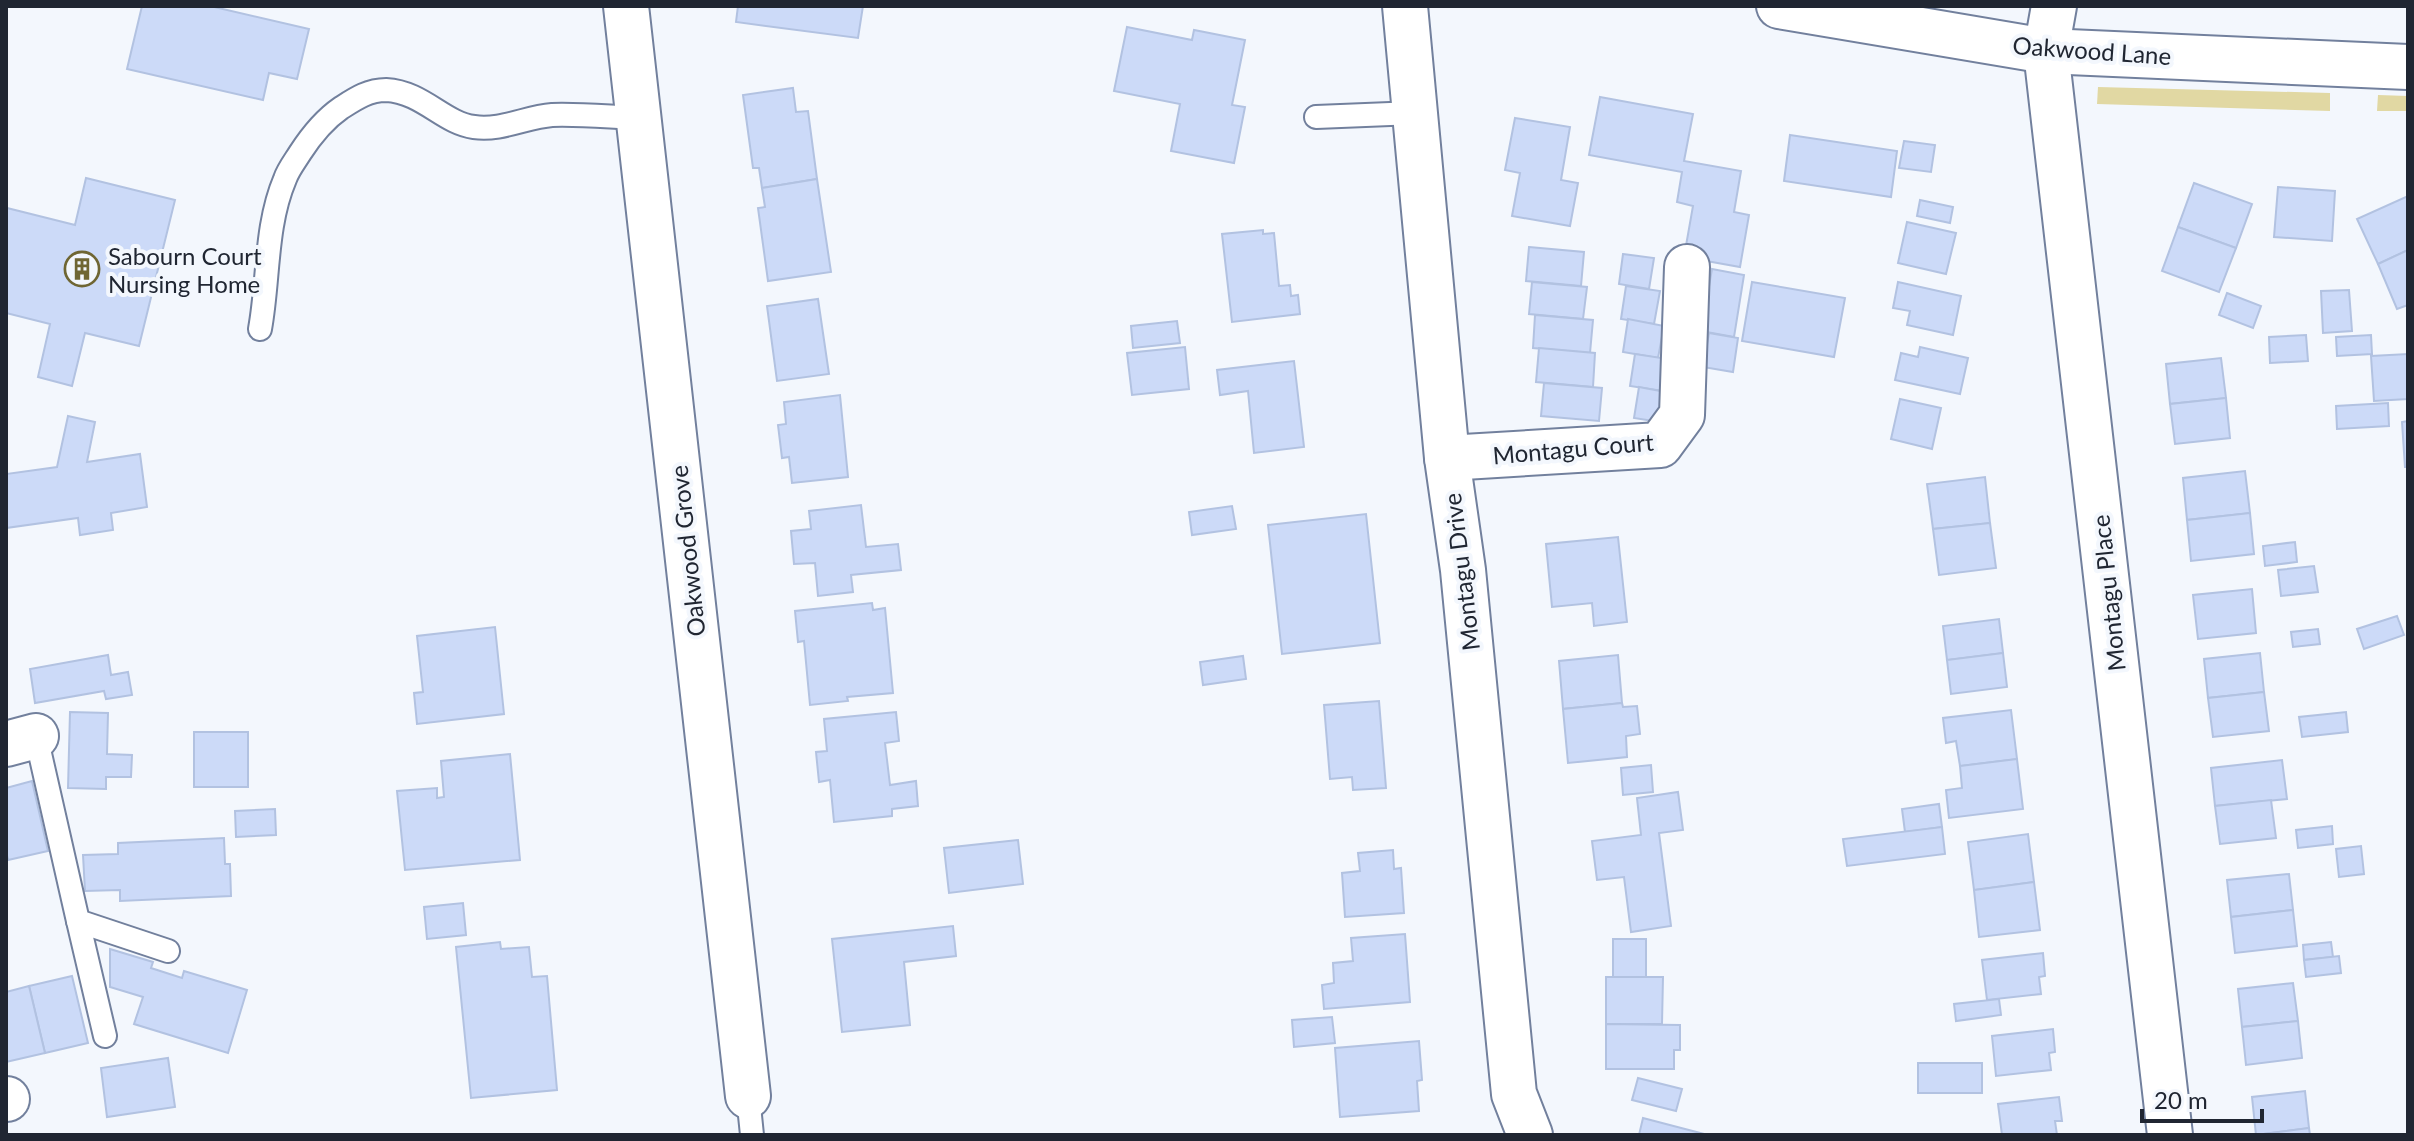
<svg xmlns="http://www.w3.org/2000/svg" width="2414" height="1141" viewBox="0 0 2414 1141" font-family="Lato,sans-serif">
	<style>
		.green { fill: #e1d8a3 }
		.building { fill: #ccdaf8; stroke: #b2c2e1; stroke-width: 2 }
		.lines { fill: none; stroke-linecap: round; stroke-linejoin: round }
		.lane-casing { stroke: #72809d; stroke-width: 26 }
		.street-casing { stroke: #72809d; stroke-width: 48 }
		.secondary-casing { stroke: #72809d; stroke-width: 48 }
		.lane { stroke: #fff; stroke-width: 22 }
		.street { stroke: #fff; stroke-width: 44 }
		.secondary { stroke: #fff; stroke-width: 44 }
		.labels { text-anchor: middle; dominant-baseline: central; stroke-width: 8; stroke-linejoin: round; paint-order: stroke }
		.street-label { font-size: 24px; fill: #202632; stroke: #f3f7fd }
		.poi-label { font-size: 24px; fill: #202632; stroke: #f3f7fd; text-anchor: start }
	</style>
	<rect width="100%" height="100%" fill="#f3f7fd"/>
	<g class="green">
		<path d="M2098 87 2330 93V111L2097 104Z"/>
		<path d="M2378 95 2408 96V111H2377Z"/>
	</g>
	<g class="building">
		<path d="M142 6H210L309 29 297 79 269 73 263 100 127 69Z"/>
		<path d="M738 6H863L858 38 736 22Z"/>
		<path d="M1127 27 1192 40 1194 30 1245 40 1232 105 1245 107 1234 163 1171 151 1180 104 1114 91Z"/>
		<path d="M793 88 796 112 808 111 817 179 762 188 759 168H753L743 95Z"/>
		<path d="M1600 97 1693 114 1684 161 1741 171 1734 212 1749 215 1740 267 1684 257 1693 206 1677 202 1682 172 1589 155Z"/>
		<path d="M1515 118 1570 127 1561 180 1578 183 1570 226 1512 216 1520 173 1505 170Z"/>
		<path d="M1790 135 1897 151 1891 197 1784 181Z"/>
		<path d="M1904 141 1935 145 1931 172 1899 168Z"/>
		<path d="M86 178 175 200 139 346 85 333 72 386 38 377 50 324 6 313V211L7 208 75 225Z"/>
		<path d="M817 179 831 272 768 281 758 208 765 207 762 188Z"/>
		<path d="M2194 183 2252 204 2236 248 2178 227Z"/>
		<path d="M2278 187 2335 191 2332 241 2274 237Z"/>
		<path d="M2408 196V250L2378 264 2357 219Z"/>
		<path d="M1920 200 1953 207 1950 223 1917 216Z"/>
		<path d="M1907 222 1956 233 1946 274 1898 263Z"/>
		<path d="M2178 227 2236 248 2219 292 2162 271Z"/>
		<path d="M1263 230V234L1274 233 1279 286 1290 285 1291 296 1298 295 1300 314 1232 322 1222 234Z"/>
		<path d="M1529 247 1584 252 1581 286 1526 281Z"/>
		<path d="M2408 250V305L2397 309 2378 264Z"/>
		<path d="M1623 254 1654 258 1649 289 1619 284Z"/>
		<path d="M1712 269 1744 275 1734 337 1701 331Z"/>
		<path d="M1532 282 1587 287 1583 319 1529 314Z"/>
		<path d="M1752 282 1845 298 1834 357 1742 341Z"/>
		<path d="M1898 282 1961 296 1953 335 1907 325 1910 311 1893 308Z"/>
		<path d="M1626 286 1660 291 1654 324 1621 319Z"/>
		<path d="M2349 290 2352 331 2323 333 2321 291Z"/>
		<path d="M2227 293 2261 306 2253 328 2219 315Z"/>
		<path d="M818 299 829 374 777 381 767 306Z"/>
		<path d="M1535 315 1593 320 1590 353 1533 348Z"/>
		<path d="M1628 319 1664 326 1658 358 1623 352Z"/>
		<path d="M1177 321 1180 343 1133 348 1131 326Z"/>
		<path d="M1709 333 1738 338 1733 372 1703 367Z"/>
		<path d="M2306 335 2308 361 2270 363 2269 337Z"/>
		<path d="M2371 335 2372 354 2337 356 2336 337Z"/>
		<path d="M1185 347 1189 389 1132 395 1127 353Z"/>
		<path d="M1920 347 1968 358 1960 394 1895 380 1901 353 1918 357Z"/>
		<path d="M1539 348 1595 353 1593 387 1536 382Z"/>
		<path d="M1635 354 1668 359 1663 391 1630 386Z"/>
		<path d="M2408 354V399L2374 401 2371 356Z"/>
		<path d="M2221 358 2226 398 2170 404 2166 364Z"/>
		<path d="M1294 361 1304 447 1254 453 1248 391 1220 395 1217 370Z"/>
		<path d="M1544 383 1602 388 1599 421 1541 416Z"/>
		<path d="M1639 387 1671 393 1666 423 1634 418Z"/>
		<path d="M840 395 848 477 792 483 789 457 782 458 778 425 786 424 784 402Z"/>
		<path d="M2226 398 2230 438 2175 444 2170 404Z"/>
		<path d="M1900 399 1941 408 1932 449 1891 439Z"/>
		<path d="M2388 403 2389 426 2337 429 2336 406Z"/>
		<path d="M68 416 95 422 87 462 140 454 147 507 111 513 113 530 80 535 78 518 6 528V474L57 467Z"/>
		<path d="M2408 421V467H2405L2402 422Z"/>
		<path d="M2245 471 2250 513 2187 520 2183 478Z"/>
		<path d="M1985 477 1990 523 1933 529 1927 484Z"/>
		<path d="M861 505 866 547 898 544 901 570 851 575 853 592 818 596 815 563 794 564 791 531 811 529 809 511Z"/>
		<path d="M1232 506 1236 529 1192 535 1189 512Z"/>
		<path d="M2250 513 2254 554 2191 561 2187 520Z"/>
		<path d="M1366 514 1380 643 1282 654 1268 525Z"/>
		<path d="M1990 523 1996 568 1939 575 1933 529Z"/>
		<path d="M1618 537 1627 622 1594 626 1592 603 1552 607 1546 544Z"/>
		<path d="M2295 542 2297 562 2265 566 2263 546Z"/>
		<path d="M2314 566 2318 592 2281 596 2278 570Z"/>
		<path d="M2252 589 2256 633 2198 639 2193 595Z"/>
		<path d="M872 603 873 610 885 608 893 693 847 697 848 701 810 705 804 641 798 642 795 611Z"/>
		<path d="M2397 616 2404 635 2364 649 2357 629Z"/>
		<path d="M1999 619 2003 653 1947 660 1943 626Z"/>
		<path d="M495 627 504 714 417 724 414 693 423 692 417 636Z"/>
		<path d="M2318 629 2320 644 2293 647 2291 632Z"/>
		<path d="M2003 653 2007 687 1951 694 1947 660Z"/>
		<path d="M2260 653 2264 692 2208 698 2204 659Z"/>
		<path d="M108 655 111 675 128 672 132 695 106 699 104 691 35 703 30 669Z"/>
		<path d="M1618 655 1622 703 1563 709 1559 661Z"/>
		<path d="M1243 656 1246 679 1203 685 1200 662Z"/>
		<path d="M2264 692 2269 731 2213 737 2208 698Z"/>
		<path d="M1379 701 1386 788 1353 790 1352 777 1330 779 1324 705Z"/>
		<path d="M1622 703 1623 707 1637 706 1640 734 1626 736 1627 757 1568 763 1563 709Z"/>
		<path d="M2011 710 2017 759 1960 766 1956 741 1946 743 1943 718Z"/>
		<path d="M70 712 108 713 107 754 132 755 131 777H106V789L68 788Z"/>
		<path d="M896 712 899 741 885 743 890 785 916 781 918 806 892 809V816L834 822 830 780 819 782 816 752 827 751 824 719Z"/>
		<path d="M2346 712 2348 732 2302 737 2299 717Z"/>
		<rect x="194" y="732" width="54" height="55"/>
		<path d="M510 754 520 860 405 870 397 791 437 788V798L444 797 441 761Z"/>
		<path d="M2017 759 2023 809 1949 818 1946 790 1962 788 1960 766Z"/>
		<path d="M2282 760 2287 799 2215 806 2211 768Z"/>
		<path d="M1651 765 1653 792 1623 795 1621 768Z"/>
		<path d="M32 781 48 851 8 860 6 851V788Z"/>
		<path d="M1678 792 1683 830 1659 833 1671 926 1631 932 1624 877 1597 880 1592 841 1641 835 1637 798Z"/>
		<path d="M2271 800 2276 838 2220 844 2215 806Z"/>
		<path d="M1939 804 1942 827 1905 832 1902 809Z"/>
		<path d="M275 809 276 835 236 837 235 811Z"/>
		<path d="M2332 826 2333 844 2298 848 2296 830Z"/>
		<path d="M1942 827 1945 854 1847 866 1843 839Z"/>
		<path d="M2028 834 2034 882 1974 890 1968 842Z"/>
		<path d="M224 838 225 864H230L231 896 120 901V890L85 891 83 855 118 854V843Z"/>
		<path d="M1018 840 1023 884 949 893 944 848Z"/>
		<path d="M2361 846 2364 874 2339 877 2336 849Z"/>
		<path d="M1393 850 1394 869 1401 868 1404 913 1345 917 1342 873 1360 871 1358 853Z"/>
		<path d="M2289 874 2293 910 2231 917 2227 880Z"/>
		<path d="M2034 882 2040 930 1979 937 1974 890Z"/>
		<path d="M463 903 466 935 427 939 424 907Z"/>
		<path d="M2293 910 2297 946 2235 953 2231 917Z"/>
		<path d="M953 926 956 956 904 962 910 1025 842 1032 832 939Z"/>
		<path d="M1405 934 1410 1002 1324 1009 1322 985 1334 983 1333 963 1353 961 1351 938Z"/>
		<rect x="1613" y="939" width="33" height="38"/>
		<path d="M500 942 501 949 529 947 532 977 547 976 557 1090 471 1098 456 947Z"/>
		<path d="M2331 942 2333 957 2304 960 2303 945Z"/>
		<path d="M110 949 153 962 151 968 182 978 184 971 247 990 228 1053 134 1024 143 997 110 987Z"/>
		<path d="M2043 953 2045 976 2039 977 2041 994 1987 1000 1982 960Z"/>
		<path d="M2339 956 2341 973 2306 977 2304 960Z"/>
		<path d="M72 976 88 1043 45 1053 29 986Z"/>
		<path d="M1606 977H1663L1662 1024H1606Z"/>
		<path d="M2293 983 2298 1021 2242 1027 2238 989Z"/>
		<path d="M29 986 45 1053 6 1062V992Z"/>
		<path d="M1999 999 2001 1015 1956 1021 1954 1004Z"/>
		<path d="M1332 1017 1335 1043 1294 1047 1292 1020Z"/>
		<path d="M2298 1021 2302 1058 2246 1065 2242 1027Z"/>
		<path d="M1606 1024 1680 1025V1050H1674V1069H1606Z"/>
		<path d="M2053 1029 2055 1052 2049 1053 2051 1070 1996 1076 1992 1036Z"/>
		<path d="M1419 1041 1422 1080 1417 1081 1419 1111 1340 1117 1335 1048Z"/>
		<path d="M168 1058 175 1107 107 1117 101 1068Z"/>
		<rect x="1918" y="1063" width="64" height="30"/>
		<path d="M1638 1078 1682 1089 1676 1111 1632 1100Z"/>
		<path d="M2305 1091 2309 1128 2256 1135 2252 1097Z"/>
		<path d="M2059 1097 2062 1121H2055L2057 1135H2002L1998 1104Z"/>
		<path d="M1643 1118 1708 1135H1639Z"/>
		<path d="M2309 1128 2310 1135H2256Z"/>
	</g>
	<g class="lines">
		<g class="lane-casing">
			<g id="lane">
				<path d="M1316 117 1415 113"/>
				<path d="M260 329C269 280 265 226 285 179 288 170 295 161 300 153 311 136 325 119 341 108 355 99 368 90 386 90 423 92 443 123 474 127 501 131 526 117 552 115 581 114 610 117 638 118"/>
				<path d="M36 736 78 921 168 951"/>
				<path d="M78 921 105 1036"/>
				<path d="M748 1096 752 1135"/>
			</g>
		</g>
		<g class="street-casing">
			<g id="street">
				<path d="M626 6 748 1096"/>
				<path d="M1405 6 1447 458 1463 570 1514 1094 1530 1135"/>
				<path d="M2054 6 2046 51 2170 1135"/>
				<path d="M1447 458 1660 445 1682 415 1687 267"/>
				<path d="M6 744 36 736"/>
				<path d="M6 1099H7"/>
			</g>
		</g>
		<g class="secondary-casing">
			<path id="secondary" d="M1779 6 2046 51 2408 67"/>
		</g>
		<use href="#lane" class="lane"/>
		<use href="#street" class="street"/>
		<use href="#secondary" class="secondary"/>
	</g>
	<defs>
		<g id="building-ring" transform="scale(1.8)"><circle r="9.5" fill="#f3f7fd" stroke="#6f6633" stroke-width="1.5"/><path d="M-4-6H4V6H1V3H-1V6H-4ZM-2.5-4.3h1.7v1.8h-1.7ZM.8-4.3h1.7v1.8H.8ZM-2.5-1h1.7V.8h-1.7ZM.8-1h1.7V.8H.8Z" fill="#6f6633"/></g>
	</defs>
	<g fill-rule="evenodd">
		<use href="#building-ring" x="82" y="269"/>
	</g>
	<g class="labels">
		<g class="street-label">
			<text transform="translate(2092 50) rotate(4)">Oakwood Lane</text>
			<text transform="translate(1573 448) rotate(-5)">Montagu Court</text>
			<text transform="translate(687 551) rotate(-96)">Oakwood Grove</text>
			<text transform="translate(1461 572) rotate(-97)">Montagu Drive</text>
			<text transform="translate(2108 593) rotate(-96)">Montagu Place</text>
		</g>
		<g class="poi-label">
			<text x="108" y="255">Sabourn Court<tspan x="108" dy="28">Nursing Home</tspan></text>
		</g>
	</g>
	<rect width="2414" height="1141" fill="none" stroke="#202632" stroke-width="16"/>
	<path d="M2142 1109v12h120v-12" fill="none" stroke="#202632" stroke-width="4"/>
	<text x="2154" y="1109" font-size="24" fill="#202632" stroke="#f3f7fd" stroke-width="6" paint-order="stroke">20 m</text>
</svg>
